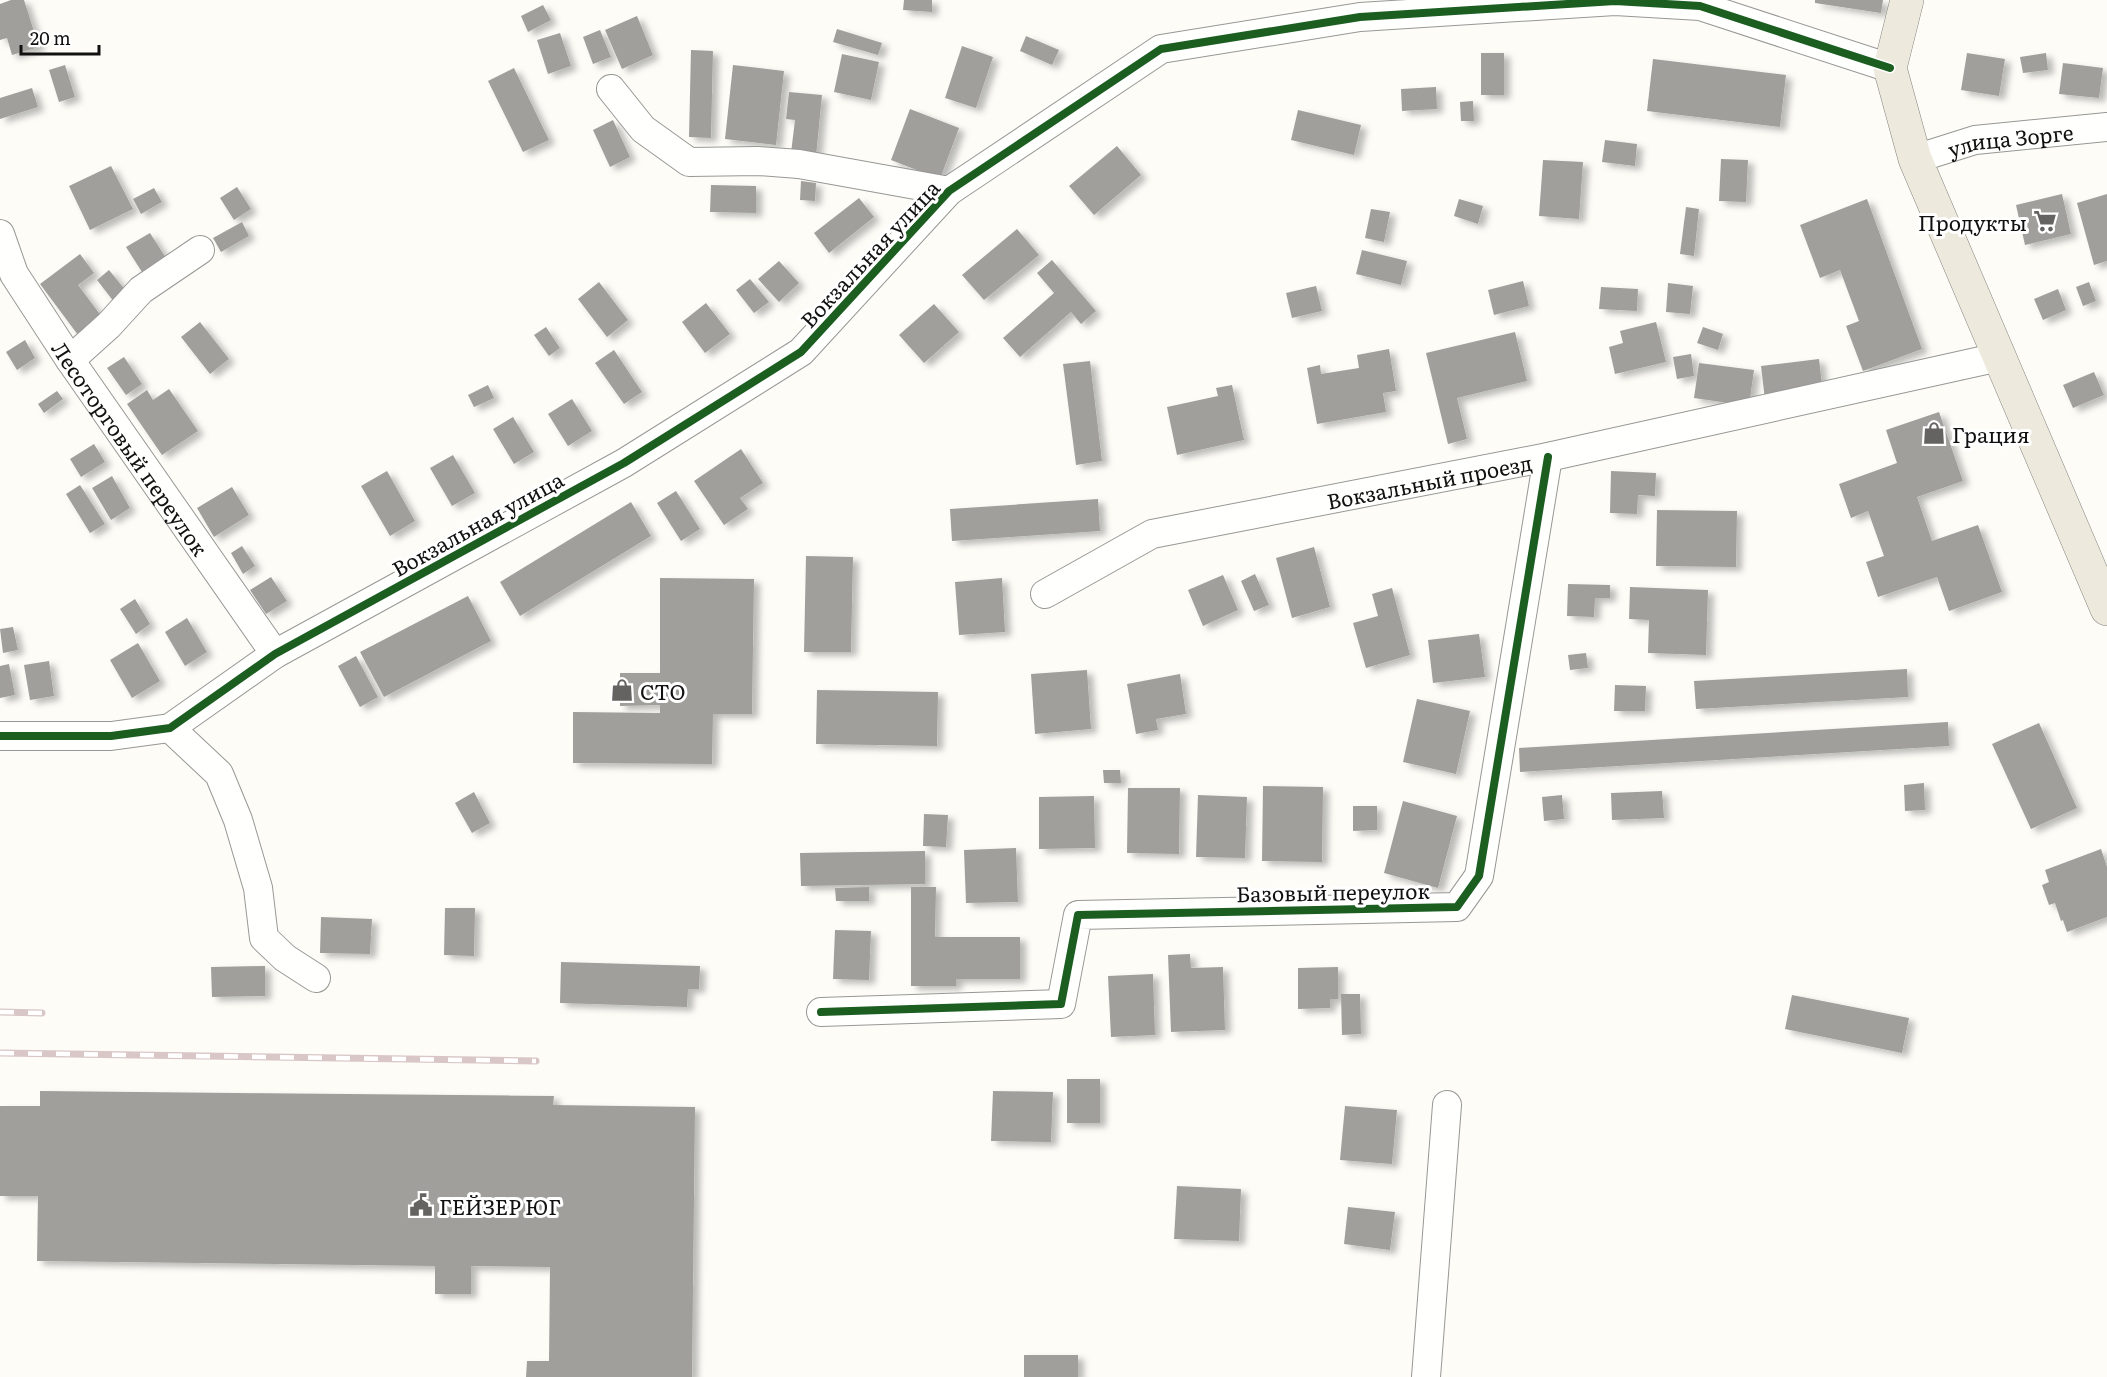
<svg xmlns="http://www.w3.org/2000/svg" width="2107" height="1377" viewBox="0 0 2107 1377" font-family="Literata,serif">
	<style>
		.building { fill: #a19f9c; filter: url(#shadow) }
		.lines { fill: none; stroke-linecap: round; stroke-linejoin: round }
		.minor-casing { stroke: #979795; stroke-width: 30 }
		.major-casing { stroke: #858482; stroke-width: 34 }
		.minor { stroke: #fffffe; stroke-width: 28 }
		.major { stroke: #ede9dc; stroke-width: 33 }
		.rail-casing { stroke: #d9c6c7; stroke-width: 7 }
		.rail { stroke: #fff; stroke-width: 4.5; stroke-dasharray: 14; stroke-linecap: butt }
		.cycleway-casing { stroke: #fff; stroke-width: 11 }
		.cycleway { stroke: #1b5e20; stroke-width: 8 }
		.labels { text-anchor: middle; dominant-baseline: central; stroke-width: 6; stroke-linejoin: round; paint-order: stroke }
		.street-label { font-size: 21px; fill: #111; stroke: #fff }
		.poi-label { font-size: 21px; fill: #111; stroke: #fff; text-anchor: start }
	</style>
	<defs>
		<filter id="shadow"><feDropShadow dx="6" dy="4" stdDeviation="3" flood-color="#0004"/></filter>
	</defs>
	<rect width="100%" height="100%" fill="#fdfcf7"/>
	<g class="building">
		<path d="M11 0H24L39 47 12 55 7 38 0 40V4Z"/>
		<path d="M904 0H932V12L903 10Z"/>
		<path d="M1815 0H1883L1881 13 1815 3Z"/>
		<path d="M543 5 551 20 528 32 521 16Z"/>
		<path d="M637 16 653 55 622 69 605 30Z"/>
		<path d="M837 29 882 43 878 55 833 42Z"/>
		<path d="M600 30 611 57 593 64 583 37Z"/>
		<path d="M560 33 571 66 548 74 537 40Z"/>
		<path d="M1026 36 1059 50 1052 65 1020 51Z"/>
		<path d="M962 46 993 57 976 108 945 98Z"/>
		<path d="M691 50 713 51 711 138 689 137Z"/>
		<rect x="1481" y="53" width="23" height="42"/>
		<path d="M1967 53 2005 59 1999 96 1961 90Z"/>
		<path d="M2046 53 2048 70 2023 73 2020 57Z"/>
		<path d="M842 54 879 62 871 100 834 92Z"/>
		<path d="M1653 59 1786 75 1780 127 1647 111Z"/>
		<path d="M2063 63 2103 68 2099 98 2059 94Z"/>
		<path d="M65 65 75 97 59 102 49 70Z"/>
		<path d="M733 65 784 71 776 145 725 139Z"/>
		<path d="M514 68 549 140 523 152 488 81Z"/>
		<path d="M1436 87 1437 109 1402 111 1401 89Z"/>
		<path d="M32 88 38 107 0 119V98Z"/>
		<path d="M789 92 822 95 816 156 791 153 795 120 786 119Z"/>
		<path d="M1473 101 1474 121H1461L1460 102Z"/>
		<path d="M910 109 959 128 940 179 891 160Z"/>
		<path d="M1298 110 1361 125 1354 155 1291 140Z"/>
		<path d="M613 120 630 157 610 167 593 130Z"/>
		<path d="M1605 140 1637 144 1635 166 1602 162Z"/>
		<path d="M1117 146 1141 175 1094 215 1069 186Z"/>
		<path d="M1721 159 1748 160 1746 202 1719 201Z"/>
		<path d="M1543 160 1583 162 1579 219 1539 216Z"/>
		<path d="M111 166 133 209 90 230 69 186Z"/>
		<path d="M801 181 816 183 815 201 800 200Z"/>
		<path d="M711 185 756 186V213L710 212Z"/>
		<path d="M237 187 251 209 234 220 220 198Z"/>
		<path d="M154 188 162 202 141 214 133 199Z"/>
		<path d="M2062 194 2071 234 2025 245 2016 205Z"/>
		<path d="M2107 194V261L2094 265 2077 203Z"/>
		<path d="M859 198 874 217 829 253 814 233Z"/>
		<path d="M1459 199 1483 206 1478 224 1454 216Z"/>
		<path d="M1867 199 1922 349 1863 371 1846 326 1859 321 1840 270 1820 278 1800 225Z"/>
		<path d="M1686 207 1699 209 1694 256 1680 254Z"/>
		<path d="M1371 209 1390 212 1384 242 1365 238Z"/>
		<path d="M242 222 249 236 221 252 213 238Z"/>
		<path d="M1017 229 1039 255 984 300 962 275Z"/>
		<path d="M150 233 166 258 142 272 126 247Z"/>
		<path d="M1362 250 1407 261 1401 285 1356 274Z"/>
		<path d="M80 254 94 273 78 285 108 325 84 343 40 284Z"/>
		<path d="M1052 260 1096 311 1081 324 1071 312 1020 357 1003 338 1054 293 1037 273Z"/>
		<path d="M779 261 799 283 779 302 758 279Z"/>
		<path d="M109 270 131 297 118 307 97 280Z"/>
		<path d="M750 279 769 302 754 313 736 290Z"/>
		<path d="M1523 281 1529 306 1494 315 1488 290Z"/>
		<path d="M599 282 628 320 607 337 578 299Z"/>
		<path d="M2089 282 2096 301 2083 306 2076 287Z"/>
		<path d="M1668 283 1693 286 1690 314 1666 312Z"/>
		<path d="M1316 286 1322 311 1292 318 1286 293Z"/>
		<path d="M1601 287 1638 289 1637 311 1599 309Z"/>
		<path d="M2058 289 2066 310 2043 320 2034 299Z"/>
		<path d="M706 303 730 334 705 353 682 322Z"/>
		<path d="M934 304 959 332 924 363 899 335Z"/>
		<path d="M200 322 229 359 210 374 181 337Z"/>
		<path d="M1656 322 1666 362 1615 374 1609 347 1623 343 1620 331Z"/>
		<path d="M546 327 560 348 549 356 534 335Z"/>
		<path d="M1703 327 1723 334 1718 350 1697 343Z"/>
		<path d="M1515 332 1527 381 1457 398 1467 439 1448 444 1426 353Z"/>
		<path d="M25 340 35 358 17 370 6 352Z"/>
		<path d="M1389 349 1396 391 1383 393 1386 412 1317 424 1307 368 1320 365 1321 374 1359 368 1357 355Z"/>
		<path d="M614 350 642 392 624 404 595 363Z"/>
		<path d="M1691 354 1694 376 1677 379 1673 357Z"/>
		<path d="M124 357 142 384 126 395 107 368Z"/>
		<path d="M1819 359 1823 393 1765 400 1761 366Z"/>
		<path d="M1090 361 1102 461 1076 465 1063 364Z"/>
		<path d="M1699 363 1754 370 1749 406 1694 398Z"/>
		<path d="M2094 372 2104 395 2073 408 2063 385Z"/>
		<path d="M488 385 494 398 474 407 468 395Z"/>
		<path d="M1232 385 1244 440 1177 455 1167 407 1218 396 1216 388Z"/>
		<path d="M169 389 198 431 162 455 127 404 147 390 153 400Z"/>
		<path d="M57 391 63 399 44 413 38 404Z"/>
		<path d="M572 399 592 431 568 446 548 414Z"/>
		<path d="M1939 412 1963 481 1917 497 1932 541 1978 525 2002 592 1949 611 1937 577 1878 597 1866 562 1884 556 1868 511 1851 518 1839 484 1897 463 1886 430Z"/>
		<path d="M513 417 534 452 514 464 493 429Z"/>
		<path d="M94 444 105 462 81 477 70 459Z"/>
		<path d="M741 449 763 483 740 498 748 509 724 525 694 481Z"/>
		<path d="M453 455 475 493 452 506 430 468Z"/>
		<path d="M387 471 415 521 390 536 361 486Z"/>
		<path d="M1611 471 1656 473 1655 496 1638 495 1637 514 1610 513Z"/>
		<path d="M112 476 130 508 111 520 92 488Z"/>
		<path d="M80 485 105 524 90 533 66 494Z"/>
		<path d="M232 487 249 515 214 537 197 508Z"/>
		<path d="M676 491 700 529 681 541 657 503Z"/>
		<path d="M1098 499 1100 531 952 541 950 509Z"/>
		<path d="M631 502 651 536 520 616 500 582Z"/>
		<path d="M1657 510 1737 511 1736 567 1656 566Z"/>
		<path d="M242 546 255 566 243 574 231 553Z"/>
		<path d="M1314 547 1330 607 1292 618 1276 558Z"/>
		<path d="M806 556 853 557 851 652H804Z"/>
		<path d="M1255 574 1269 605 1254 611 1241 581Z"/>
		<path d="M1223 575 1238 610 1203 626 1188 590Z"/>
		<path d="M271 577 287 601 266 614 250 590Z"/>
		<path d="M660 578 754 579 752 714H713L712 764 573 763V712L660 713V705L620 706V673H660Z"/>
		<path d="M1002 578 1005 632 959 635 955 582Z"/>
		<path d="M1568 584 1610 585V598H1595L1594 617 1567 616Z"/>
		<path d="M1630 587 1708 590 1706 655 1648 653 1649 620 1629 619Z"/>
		<path d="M1392 588 1410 655 1366 668 1353 623 1378 616 1372 594Z"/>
		<path d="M468 596 491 641 384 697 360 652Z"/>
		<path d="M135 599 150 624 136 634 120 609Z"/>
		<path d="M187 618 207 652 185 666 165 632Z"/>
		<path d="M13 627 18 650 3 653 0 629Z"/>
		<path d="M1479 634 1485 677 1433 683 1428 640Z"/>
		<path d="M138 643 160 681 132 698 110 660Z"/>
		<path d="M1586 653 1588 668 1570 670 1568 655Z"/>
		<path d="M356 656 378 697 360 707 338 666Z"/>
		<path d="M49 661 54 696 30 700 24 665Z"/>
		<path d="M9 664 15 695 0 698V666Z"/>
		<path d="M1907 669 1908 697 1696 709 1694 681Z"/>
		<path d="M1087 670 1091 729 1035 734 1031 674Z"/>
		<path d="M1180 674 1186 714 1156 719 1158 730 1136 734 1127 684Z"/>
		<path d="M1615 685 1646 686 1645 711H1614Z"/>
		<path d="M817 690 938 692 937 746 816 744Z"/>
		<path d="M1417 699 1470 711 1456 774 1403 762Z"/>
		<path d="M1948 722 1949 746 1520 772 1519 748Z"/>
		<path d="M2039 723 2077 808 2031 829 1992 744Z"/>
		<path d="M1103 770H1120L1121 783H1104Z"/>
		<path d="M1924 783 1925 810 1905 811 1904 785Z"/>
		<path d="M1263 786 1323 787 1322 862 1262 861Z"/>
		<path d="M1128 788H1180L1179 854 1127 853Z"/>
		<path d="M1662 791 1664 818 1612 820 1611 793Z"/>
		<path d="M474 792 490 823 472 833 455 803Z"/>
		<path d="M1198 795 1247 797 1245 858 1196 857Z"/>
		<path d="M1562 795 1564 819 1544 821 1542 797Z"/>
		<path d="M1094 796 1095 848 1039 849V797Z"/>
		<path d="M1403 801 1457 816 1438 888 1384 873Z"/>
		<path d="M1353 806H1377V830L1353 831Z"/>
		<path d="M924 814 948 815 946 847 923 846Z"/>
		<path d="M1016 848 1018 902 966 903 964 850Z"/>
		<path d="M2101 849 2107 867V917L2067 932 2063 920 2061 921 2055 903 2049 905 2042 885 2049 882 2045 870Z"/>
		<path d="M925 851V884L801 886 800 853Z"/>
		<path d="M869 887V901H836L835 888Z"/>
		<path d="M911 887H936L935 937H1020V979H956V986H911Z"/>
		<path d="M445 908H475L474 956 444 955Z"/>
		<path d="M321 917 372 919 370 954 320 953Z"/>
		<path d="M835 930 871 931 869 980 833 979Z"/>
		<path d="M1190 954 1191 968 1223 967 1225 1030 1171 1032 1168 955Z"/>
		<path d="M561 962 700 966 699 989H688L687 1007 560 1003Z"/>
		<path d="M265 966V996L212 997 211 967Z"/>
		<path d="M1338 967V999H1330V1008L1298 1009V968Z"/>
		<path d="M1153 974 1155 1035 1111 1037 1108 976Z"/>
		<path d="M1341 994H1360L1361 1034 1342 1035Z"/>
		<path d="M1792 995 1909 1018 1902 1053 1785 1029Z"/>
		<rect x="1067" y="1079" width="33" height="44"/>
		<path d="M40 1091 554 1096 553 1105 695 1107 692 1377H526L527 1361H549L550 1267 471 1266V1294H435V1266L37 1261 38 1196H0V1106H40Z"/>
		<path d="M993 1091 1053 1092 1051 1142 991 1141Z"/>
		<path d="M1345 1106 1397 1110 1392 1164 1340 1160Z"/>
		<path d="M1177 1186 1241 1189 1239 1241 1174 1239Z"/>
		<path d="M1348 1207 1395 1212 1390 1250 1344 1244Z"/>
		<rect x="1024" y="1355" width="54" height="22"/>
	</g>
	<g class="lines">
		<g class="minor-casing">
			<g id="minor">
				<path d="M611 89 643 129 689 162 758 161 799 164 949 191"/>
				<path id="s1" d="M1915 159 1975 140 2107 127"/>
				<path id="s2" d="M0 234 14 274 70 360 275 654"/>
				<path d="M70 360 109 325 141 290 200 250"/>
				<path id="s3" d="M1045 594 1152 534 1548 457 1999 357"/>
				<path d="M170 728 219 774 238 820 258 888 264 938 285 958 316 978"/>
				<path d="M0 736H111L170 728 275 654 624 463 801 352 949 191 1161 49 1360 17 1615 1 1700 6 1890 68"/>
				<path d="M821 1012 1061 1004 1078 915 1457 907 1479 876 1548 457"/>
				<path d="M1426 1377 1447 1105"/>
			</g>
		</g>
		<g class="major-casing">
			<path id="major" d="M1907 0 1890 68 1915 159 2107 609"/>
		</g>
		<use href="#minor" class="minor"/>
		<use href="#major" class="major"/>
		<g class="rail-casing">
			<g id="rail">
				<path d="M0 1012 42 1013"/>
				<path d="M0 1053 536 1061"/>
			</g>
		</g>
		<use href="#rail" class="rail"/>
		<g class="cycleway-casing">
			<g id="cycleway">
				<path d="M0 736H111L170 728 275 654 624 463 801 352 949 191 1161 49 1360 17 1615 1 1700 6 1890 68"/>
				<path d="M821 1012 1061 1004 1078 915 1457 907 1479 876 1548 457"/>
			</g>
		</g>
		<use href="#cycleway" class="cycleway"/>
	</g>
	<defs>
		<g id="supermarket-bare" transform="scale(1.8)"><path d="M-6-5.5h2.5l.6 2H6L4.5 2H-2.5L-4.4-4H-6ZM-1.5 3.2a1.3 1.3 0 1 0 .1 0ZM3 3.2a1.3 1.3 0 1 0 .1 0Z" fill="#646362" stroke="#fff" stroke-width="2.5" paint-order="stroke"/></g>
		<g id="shop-bare" transform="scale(1.8)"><path d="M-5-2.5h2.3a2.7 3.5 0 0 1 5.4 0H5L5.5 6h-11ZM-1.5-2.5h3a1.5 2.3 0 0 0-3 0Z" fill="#646362" stroke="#fff" stroke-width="2.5" paint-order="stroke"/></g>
		<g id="civic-bare" transform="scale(1.8)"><path d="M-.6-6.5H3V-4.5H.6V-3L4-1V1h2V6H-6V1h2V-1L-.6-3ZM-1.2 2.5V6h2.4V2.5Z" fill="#646362" stroke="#fff" stroke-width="2.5" paint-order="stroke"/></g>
	</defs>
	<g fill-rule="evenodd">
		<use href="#supermarket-bare" x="2045" y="221"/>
		<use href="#shop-bare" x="1934" y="433"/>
		<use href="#shop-bare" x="622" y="690"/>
		<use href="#civic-bare" x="421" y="1205"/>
	</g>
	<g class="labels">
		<g class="street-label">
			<text stroke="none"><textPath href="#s1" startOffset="98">улица Зорге</textPath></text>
			<text transform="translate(869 253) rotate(-47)">Вокзальная улица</text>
			<text stroke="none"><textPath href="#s2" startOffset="252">Лесоторговый переулок</textPath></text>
			<text stroke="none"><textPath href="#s3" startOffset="405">Вокзальный проезд</textPath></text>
			<text transform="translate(477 523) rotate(-29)">Вокзальная улица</text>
			<text transform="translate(1333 891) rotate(-1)">Базовый переулок</text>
		</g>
		<g class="poi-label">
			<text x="2027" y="221" text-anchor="end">Продукты</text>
			<text x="1952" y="433">Грация</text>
			<text x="640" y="690">СТО</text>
			<text x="439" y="1205">ГЕЙЗЕР ЮГ</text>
		</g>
	</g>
	<path d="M21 45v9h78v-9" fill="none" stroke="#111111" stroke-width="3"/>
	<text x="30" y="45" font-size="18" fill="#111111" stroke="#ffffff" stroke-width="4.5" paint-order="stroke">20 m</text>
</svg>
